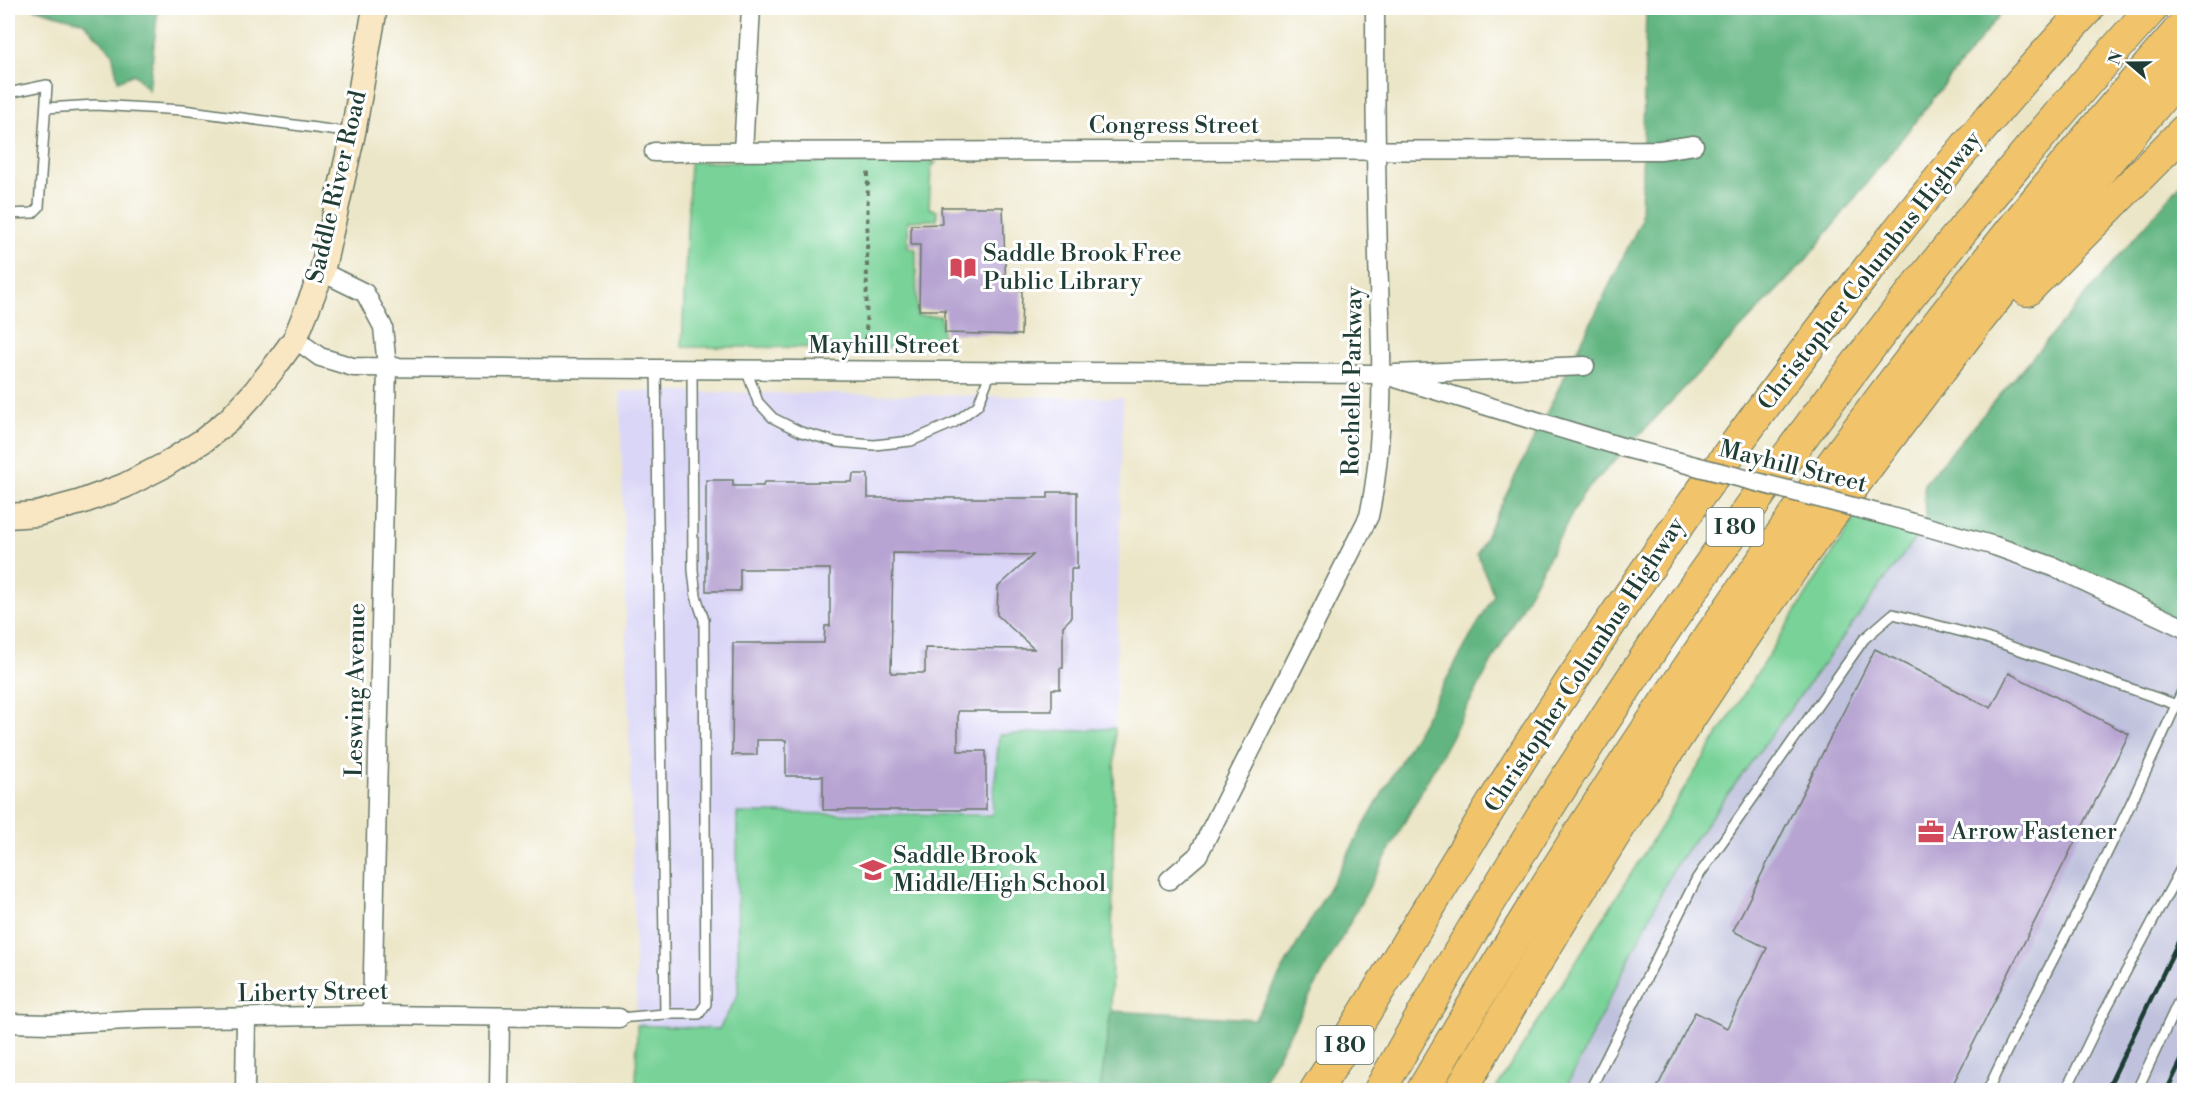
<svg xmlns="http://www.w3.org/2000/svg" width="2192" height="1098" viewBox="0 0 2192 1098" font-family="'Libre Bodoni',serif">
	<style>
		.built { fill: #dad6f7 }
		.industrial { fill: #c0c2dd }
		.green { fill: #79d399; stroke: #4c8866; stroke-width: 1.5 }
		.forest { fill: #62b581; stroke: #40795a; stroke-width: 1.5 }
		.building { fill: #b7a4d2; fill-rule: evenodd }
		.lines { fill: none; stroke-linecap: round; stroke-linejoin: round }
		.lane-casing { stroke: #677868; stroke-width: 12 }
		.street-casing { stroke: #677868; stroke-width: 21 }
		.secondary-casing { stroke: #677868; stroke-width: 27 }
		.highway-casing { stroke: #677868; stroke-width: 34 }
		.path { stroke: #677868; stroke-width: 4; stroke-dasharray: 4.5 4.5; stroke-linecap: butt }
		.lane { stroke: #fff; stroke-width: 9 }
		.street { stroke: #fff; stroke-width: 18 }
		.secondary { stroke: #f9e7c3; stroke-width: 24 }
		.highway { stroke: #f1c36a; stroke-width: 32 }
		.rail { stroke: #1f3d34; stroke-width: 4.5 }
		.street-bridge-casing { stroke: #677868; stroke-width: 21; stroke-linecap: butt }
		.street-bridge { stroke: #fff; stroke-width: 18 }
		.labels { text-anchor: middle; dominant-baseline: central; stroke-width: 6; stroke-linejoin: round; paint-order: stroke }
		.shield { fill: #fff; stroke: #627771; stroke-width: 1.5 }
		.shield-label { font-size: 22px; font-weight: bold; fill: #1f3d34 }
		.street-label { font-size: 24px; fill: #1f3d34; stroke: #fff }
		.poi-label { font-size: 24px; fill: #1f3d34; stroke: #fff; text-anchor: start }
	</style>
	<rect width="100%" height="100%" fill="#fff"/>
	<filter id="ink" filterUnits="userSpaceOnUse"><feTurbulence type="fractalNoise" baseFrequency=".0167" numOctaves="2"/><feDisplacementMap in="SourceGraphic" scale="12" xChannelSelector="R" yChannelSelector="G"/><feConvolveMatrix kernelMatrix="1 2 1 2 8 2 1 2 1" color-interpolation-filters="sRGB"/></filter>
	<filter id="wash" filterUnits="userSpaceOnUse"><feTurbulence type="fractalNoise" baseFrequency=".008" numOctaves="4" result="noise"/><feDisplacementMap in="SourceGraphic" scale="24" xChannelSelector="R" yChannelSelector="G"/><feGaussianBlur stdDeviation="1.35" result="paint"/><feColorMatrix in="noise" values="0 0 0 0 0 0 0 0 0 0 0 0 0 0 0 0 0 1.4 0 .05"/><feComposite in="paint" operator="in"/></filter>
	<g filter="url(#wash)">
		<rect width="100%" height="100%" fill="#ece6c8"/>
		<path class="built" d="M620 391 1123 398 1115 728 1111 1011 1100 1090H636L637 1025Z"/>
		<path class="industrial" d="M1925 525 2184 627V1090H1565L1673 869Z"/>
		<g class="green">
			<path d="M690 162H936L931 168 929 208 937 211V220L908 221V248L916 249 917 316H941L942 336 952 337V348L682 347Z"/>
			<path d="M1861 508 1925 525 1673 869 1565 1090H1495Z"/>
			<path d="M1115 728 1111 1011 1100 1090H636L637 1025 719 1029 738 995 737 813 992 815 999 735Z"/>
		</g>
		<g class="forest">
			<path d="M33 8H158L149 90 134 74 118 81 112 52 83 22Z"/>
			<path d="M1646 8H2005L1805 261 1583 494 1259 1090H1100L1111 1011 1255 1019 1494 595 1477 554 1641 221Z"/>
			<path d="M2184 180V627L1925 525 1924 484Z"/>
		</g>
		<g id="blocks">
			<g class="building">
				<path d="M941 207H1003L1006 291 1022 290 1021 335 945 333V310H919L920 245H911V225L942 224Z"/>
				<path d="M853 474H868V498H1048V492H1077V569H1071V618L1063 626V668H1060V689H1052V711H958V751H986V810H823V776H786V740H757V755H732L733 643H824L825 626H830V569H740V591H706V480H733V486H763L764 482H852ZM893 553 1033 555 998 587 997 615 1034 649 925 648V673H891Z"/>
				<path d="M1875 649 1991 708 2009 673 2129 734 1950 1090H1656L1695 1012 1727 1028 1767 948 1733 931Z"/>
			</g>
		</g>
	</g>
	<g filter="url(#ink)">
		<use href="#blocks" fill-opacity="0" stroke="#677868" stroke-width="1.5"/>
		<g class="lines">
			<g class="lane-casing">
				<g id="lane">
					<path d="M8 93 47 85 39 207 33 213 8 214"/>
					<path d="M46 108 95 105 183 110 353 133"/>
					<path d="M656 368 665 1014H699L706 1004 704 620 696 596 693 570 692 368"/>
					<path d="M746 369 758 402 773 418 801 432 837 442 874 445 911 441 955 422 978 405 991 371"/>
					<path d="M619 1018 665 1014"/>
					<path d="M1590 1090 1697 878 1864 639 1893 614 1986 638 2177 705"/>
					<path d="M1988 1090C2018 1025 2052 962 2085 898 2119 829 2153 758 2184 687"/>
					<path d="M2066 1090 2099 1022 2184 863"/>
					<path d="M2137 1090 2184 990"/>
				</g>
			</g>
			<g class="street-casing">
				<g id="street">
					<path d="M743 151 751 8"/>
					<path d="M654 152 1660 150 1694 145"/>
					<path d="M322 272 365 293 383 327 387 367 372 1015"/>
					<path d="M295 339 320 357 353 367 1382 374 1622 447"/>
					<path d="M1395 374 1585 366"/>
					<path d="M1888 516 1995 546 2054 567 2184 628"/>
					<path d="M1169 880 1198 855 1369 516C1387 432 1381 343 1378 258 1376 174 1375 91 1375 8"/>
					<path d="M8 1023 51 1024 146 1019 372 1015 619 1018"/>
					<path d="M245 1090 246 1018"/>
					<path d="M499 1090 500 1018"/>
				</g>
			</g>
			<g class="secondary-casing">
				<path id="secondary" d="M8 516 37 514 81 502 124 486 165 465 204 440 230 419 254 393 276 365 295 339 322 272 353 133 375 8"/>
			</g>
			<g class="highway-casing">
				<g id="highway">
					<path d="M2027 290 2184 131"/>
					<path d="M1316 1090C1391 974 1459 854 1534 738 1634 584 1739 435 1852 290 1927 193 2004 97 2088 8"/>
					<path d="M1380 1090C1597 702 1855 339 2152 8"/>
					<path d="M1423 1090C1643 712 1896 354 2184 25"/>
					<path d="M1461 1090C1571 900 1687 712 1817 534 1892 433 1967 332 2047 234 2092 179 2139 125 2184 70"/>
				</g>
			</g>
			<path class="path" d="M866 348 868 169"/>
			<use href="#lane" class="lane"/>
			<use href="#street" class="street"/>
			<use href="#secondary" class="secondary"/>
			<use href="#highway" class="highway"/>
			<g class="rail">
				<path d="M2107 1090 2184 930"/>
				<path d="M2167 1090 2184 1055"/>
			</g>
			<g class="street-bridge-casing">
				<path id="street-bridge" d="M1622 447 1888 516"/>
			</g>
			<use href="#street-bridge" class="street-bridge"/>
		</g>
	</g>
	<defs>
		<g id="library-bare" transform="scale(2.07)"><path d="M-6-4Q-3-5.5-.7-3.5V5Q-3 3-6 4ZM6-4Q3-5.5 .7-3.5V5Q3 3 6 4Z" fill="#d1495b" stroke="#fff" stroke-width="2.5" paint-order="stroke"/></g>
		<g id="office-bare" transform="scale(2.07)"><path d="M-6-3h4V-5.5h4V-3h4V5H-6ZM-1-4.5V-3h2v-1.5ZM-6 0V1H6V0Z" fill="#d1495b" stroke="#fff" stroke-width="2.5" paint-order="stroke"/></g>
		<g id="school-bare" transform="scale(2.07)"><path d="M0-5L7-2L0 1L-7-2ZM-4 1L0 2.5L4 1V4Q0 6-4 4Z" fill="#d1495b" stroke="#fff" stroke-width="2.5" paint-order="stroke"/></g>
	</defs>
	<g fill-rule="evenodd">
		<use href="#library-bare" x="963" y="268"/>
		<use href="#office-bare" x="1931" y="832"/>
		<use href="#school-bare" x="873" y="870"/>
	</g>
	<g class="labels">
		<g class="shield">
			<rect x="1706.5" y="508" width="57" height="38" rx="4.5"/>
			<rect x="1316.5" y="1026" width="57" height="38" rx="4.5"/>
		</g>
		<g class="shield-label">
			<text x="1735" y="527">I 80</text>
			<text x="1345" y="1045">I 80</text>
		</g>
		<g class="street-label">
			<text x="1174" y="126">Congress Street</text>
			<text transform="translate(337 187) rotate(-77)">Saddle River Road</text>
			<text transform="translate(1870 271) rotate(-52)">Christopher Columbus Highway</text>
			<text x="884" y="346">Mayhill Street</text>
			<text transform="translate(1353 381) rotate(-89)">Rochelle Parkway</text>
			<text transform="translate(1793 467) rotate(14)">Mayhill Street</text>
			<text transform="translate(1585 665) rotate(-57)">Christopher Columbus Highway</text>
			<text transform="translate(356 690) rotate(-89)">Leswing Avenue</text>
			<text transform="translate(313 993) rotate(-1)">Liberty Street</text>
		</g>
		<g class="poi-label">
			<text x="983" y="254">Saddle Brook Free<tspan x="983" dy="28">Public Library</tspan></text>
			<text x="1951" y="832">Arrow Fastener</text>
			<text x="893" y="856">Saddle Brook<tspan x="893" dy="28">Middle/High School</tspan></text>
		</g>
	</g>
	<rect width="2192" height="1098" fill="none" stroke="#fff" stroke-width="30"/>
	<g transform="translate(2129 63) rotate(290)" stroke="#ffffff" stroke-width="4.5" paint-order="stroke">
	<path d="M0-4.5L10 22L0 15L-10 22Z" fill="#1f3d34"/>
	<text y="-9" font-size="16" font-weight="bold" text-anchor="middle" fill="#1f3d34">N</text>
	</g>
</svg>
